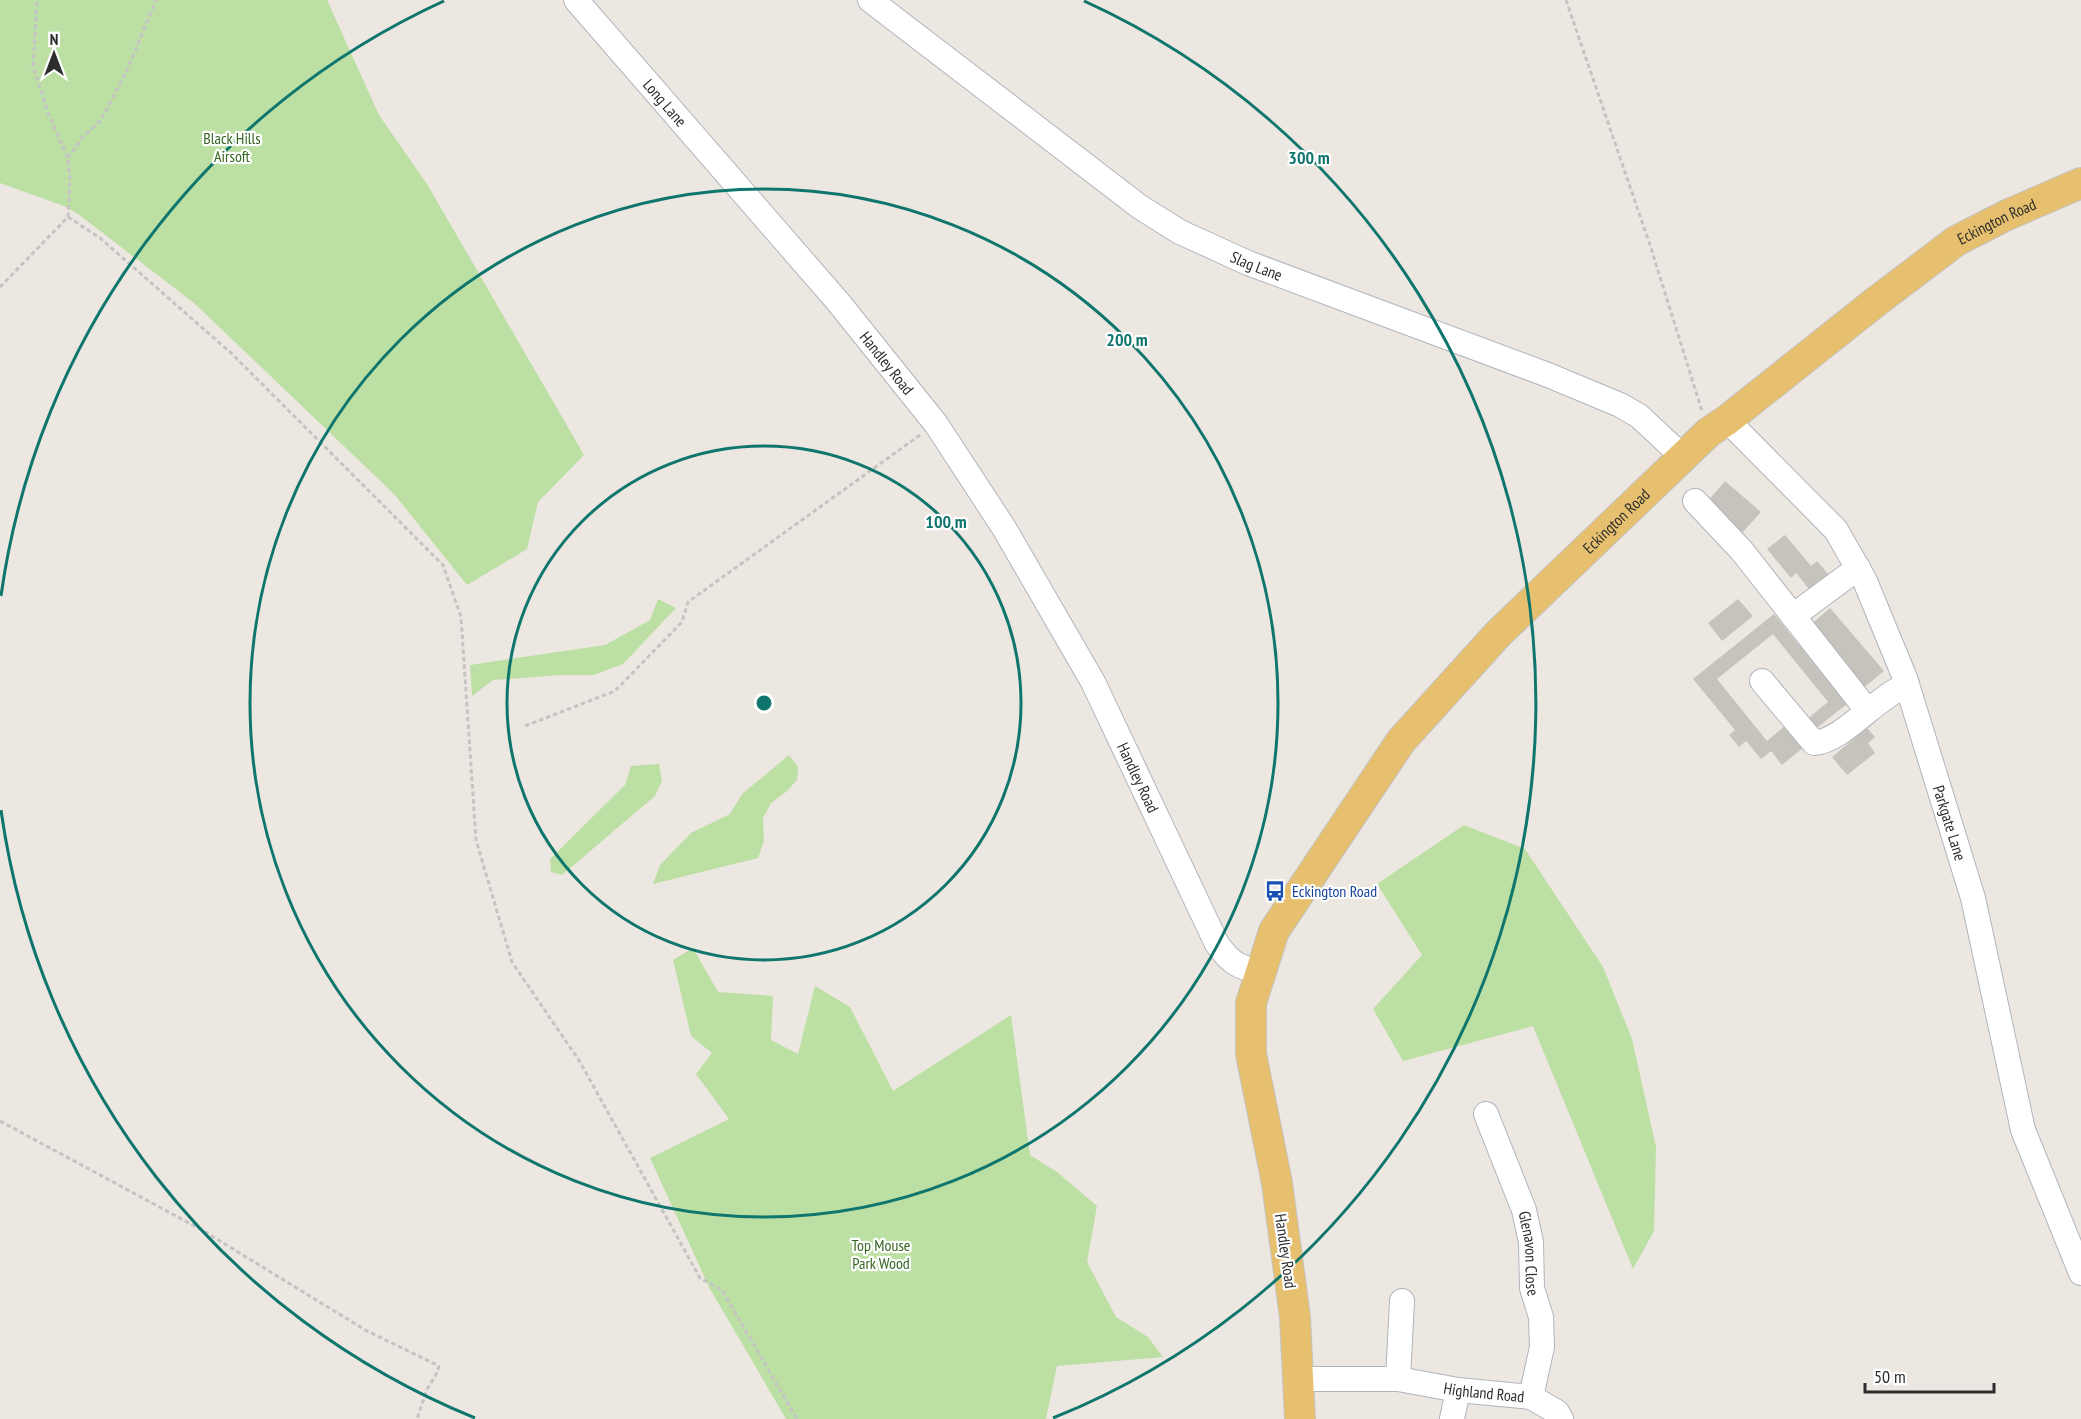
<svg xmlns="http://www.w3.org/2000/svg" width="2081" height="1419" viewBox="0 0 2081 1419" font-family="'PT Sans Narrow',sans-serif">
	<style>
		.green { fill: #bcdfa3 }
		.building { fill: #c6c2bc }
		.lines { fill: none; stroke-linecap: round; stroke-linejoin: round }
		.minor-casing { stroke: #b1b4bc; stroke-width: 26 }
		.major-casing { stroke: #c4c4c4; stroke-width: 32 }
		.path { stroke: #c4c4c4; stroke-width: 3; stroke-dasharray: 4.5 3; stroke-linecap: butt }
		.minor { stroke: #fff; stroke-width: 24 }
		.major { stroke: #e6c06e; stroke-width: 30 }
		.ring { fill: none; stroke: #0f766e; stroke-width: 3 }
		.labels { text-anchor: middle; dominant-baseline: central; stroke-width: 4.5; stroke-linejoin: round; paint-order: stroke }
		.street-label { font-size: 16px; fill: #2d2d2d; stroke: #fff }
		.park-label { font-size: 16px; fill: #356622; stroke: #fff }
		.transit-label { font-size: 16px; fill: #164399; stroke: #fff; text-anchor: start }
		.centre { fill: #0f766e; stroke: #fff; stroke-width: 3 }
		.ring-label { font-size: 18px; text-anchor: middle; font-weight: bold; fill: #0f766e; stroke: #fff; stroke-width: 4.5; stroke-linejoin: round; paint-order: stroke }
	</style>
	<rect width="100%" height="100%" fill="#ede7e1"/>
	<g class="green">
		<path d="M0 0H327L379 115 427 184 584 455 538 502 527 549 467 585 394 494 194 303 78 214 64 206 0 183Z"/>
		<path d="M658 599 676 608 623 664 594 675H561L493 680 472 696 470 665 605 645 650 620Z"/>
		<path d="M789 755 798 767 797 780 787 791 771 803 763 818 764 841 758 858 653 884 660 865 691 833 730 814 742 794Z"/>
		<path d="M659 764 662 781 655 796 562 875 551 872 550 859 625 785 631 766Z"/>
		<path d="M1464 825 1525 849 1603 967 1632 1039 1656 1147 1654 1231 1633 1269 1533 1026 1403 1061 1373 1009 1422 955 1377 884Z"/>
		<path d="M693 948 718 992 773 996 771 1040 798 1054 815 986 850 1007 893 1091 1011 1015 1030 1155 1057 1172 1097 1206 1087 1262 1116 1317 1148 1337 1163 1357 1057 1366 1046 1419H786L710 1289 650 1158 729 1119 696 1074 712 1053 691 1036 673 960Z"/>
	</g>
	<g class="building">
		<path d="M1725 481 1761 512 1741 534 1706 503Z"/>
		<path d="M1785 535 1811 566 1817 561 1829 575 1810 590 1796 573 1791 578 1767 549Z"/>
		<path d="M1738 599 1753 616 1722 641 1708 623Z"/>
		<path d="M1830 608 1884 671 1862 689 1809 626Z"/>
		<path d="M1774 614 1847 704 1814 730 1806 720 1828 702 1773 634 1717 679 1767 741 1786 725 1804 747 1782 765 1771 751 1761 759 1746 741 1739 747 1729 735 1735 730 1693 679Z"/>
		<path d="M1867 728 1875 737 1868 743 1875 753 1847 775 1832 757Z"/>
	</g>
	<g class="lines">
		<g class="minor-casing">
			<g id="minor">
				<path id="s1" d="M576 0 839 303 936 424 1004 528 1093 682 1217 944C1230 962 1238 968 1260 971"/>
				<path id="s2" d="M870 0 1140 207 1180 232 1248 263 1548 375 1620 405 1639 416 1683 457"/>
				<path id="s3" d="M1727 420 1836 530 1865 581 1905 678 1973 898 2023 1130 2081 1273"/>
				<path d="M1695 501 1742 551 1867 710"/>
				<path d="M1793 616 1858 568"/>
				<path d="M1762 681 1814 743C1843 741 1876 697 1907 685"/>
				<path id="s4" d="M1486 1114 1524 1210 1531 1242 1532 1288 1541 1317 1542 1347 1531 1397"/>
				<path id="s5" d="M1299 1379H1398L1458 1390 1531 1397 1557 1412 1561 1419"/>
				<path d="M1398 1379 1402 1301"/>
				<path d="M1452 1419 1458 1390"/>
			</g>
		</g>
		<g class="major-casing">
			<g id="major">
				<path id="s6" d="M1300 1419 1295 1317 1277 1183 1251 1054V1003L1274 931 1401 741 1498 634 1709 432 1727 420 1873 304 1956 241 2007 215 2081 183"/>
			</g>
		</g>
		<g class="path">
			<path d="M1566 0 1650 245 1702 411"/>
			<path d="M68 158 83 137 101 120 127 70 156 0"/>
			<path d="M68 217 100 238 231 353 443 565 461 617 476 840 512 962 580 1062 700 1278 722 1290 797 1419"/>
			<path d="M0 287 68 217 70 180 68 158 49 115 33 66 37 0"/>
			<path d="M525 726 615 691 682 622 688 602 920 435"/>
			<path d="M0 1121 202 1230 367 1331 439 1366 436 1375 427 1389 417 1419"/>
		</g>
		<use href="#minor" class="minor"/>
		<use href="#major" class="major"/>
	</g>
	<g class="ring">
		<circle cx="764" cy="703" r="257"/>
		<circle cx="764" cy="703" r="514"/>
		<path d="M475 1418A771 771 0 0 1 1 810M1 596A771 771 0 0 1 444 1M1084 1A771 771 0 0 1 1053 1418"/>
	</g>
	<defs>
		<g id="bus-bare" transform="scale(1.62)"><path d="M-5-6H5V4H4V6H2V4H-2V6H-4V4H-5ZM-3.5-4V0h7V-4ZM-3.5 1.2v1.5H-2V1.2ZM2 1.2v1.5H3.5V1.2Z" fill="#1a4fb4" stroke="#fff" stroke-width="2.5" paint-order="stroke"/></g>
	</defs>
	<g fill-rule="evenodd">
		<use href="#bus-bare" x="1275" y="891"/>
	</g>
	<g class="labels">
		<g class="street-label">
			<text stroke="none"><textPath href="#s1" startOffset="136">Long Lane</textPath></text>
			<text stroke="none"><textPath href="#s6" startOffset="1518">Eckington Road</textPath></text>
			<text stroke="none"><textPath href="#s2" startOffset="471">Slag Lane</textPath></text>
			<text stroke="none"><textPath href="#s1" startOffset="478">Handley Road</textPath></text>
			<text stroke="none"><textPath href="#s6" startOffset="1032">Eckington Road</textPath></text>
			<text stroke="none"><textPath href="#s1" startOffset="964">Handley Road</textPath></text>
			<text stroke="none"><textPath href="#s3" startOffset="470">Parkgate Lane</textPath></text>
			<text transform="translate(1286 1251) rotate(82)">Handley Road</text>
			<text stroke="none"><textPath href="#s4" startOffset="147">Glenavon Close</textPath></text>
			<text stroke="none"><textPath href="#s5" startOffset="186">Highland Road</textPath></text>
		</g>
		<g class="park-label">
			<text x="232" y="138">Black Hills<tspan x="232" dy="18">Airsoft</tspan></text>
			<text x="881" y="1245">Top Mouse<tspan x="881" dy="18">Park Wood</tspan></text>
		</g>
		<g class="transit-label">
			<text x="1292" y="891">Eckington Road</text>
		</g>
	</g>
	<circle cx="764" cy="703" r="9" class="centre"/>
	<g class="ring-label">
		<text x="1309" y="164">300 m</text>
		<text x="1127" y="346">200 m</text>
		<text x="946" y="528">100 m</text>
	</g>
	<g transform="translate(54 54)" stroke="#ffffff" stroke-width="4.5" paint-order="stroke">
	<path d="M0-4.5L10 22L0 15L-10 22Z" fill="#2d2d2d"/>
	<text y="-9" font-size="16" font-weight="bold" text-anchor="middle" fill="#2d2d2d">N</text>
	</g>
	<path d="M1865 1383v9h129v-9" fill="none" stroke="#2d2d2d" stroke-width="3"/>
	<text x="1874" y="1383" font-size="18" fill="#2d2d2d" stroke="#ffffff" stroke-width="4.5" paint-order="stroke">50 m</text>
</svg>
